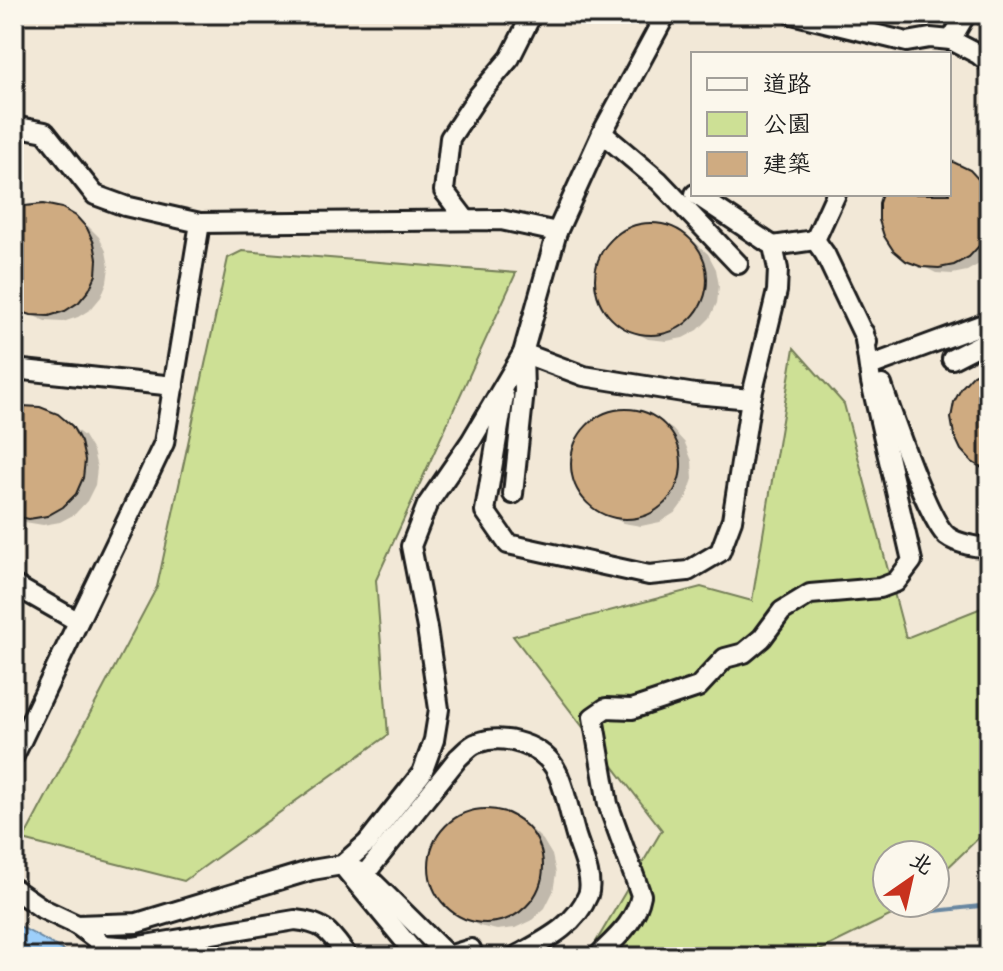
<svg xmlns="http://www.w3.org/2000/svg" width="1003" height="971" viewBox="0 0 1003 971" font-family="'Architects Daughter','LXGW WenKai TC',sans-serif">
	<style>
		.green { fill: #cde095; stroke: #747e58; stroke-width: 2 }
		.water { fill: #9dcffa; stroke: #6987a1; stroke-width: 2 }
		.shadow { fill: #0003 }
		.lines { fill: none; stroke-linecap: round; stroke-linejoin: round }
		.stream { stroke: #6987a1; stroke-width: 4 }
		.building { fill: #cfab81; stroke: #1c1c1c; stroke-width: 2 }
		.minor-casing { stroke: #1c1c1c; stroke-width: 24 }
		.minor { stroke: #fbf7ec; stroke-width: 18 }
	</style>
	<rect width="100%" height="100%" fill="#f2e8d7"/>
	<filter id="ink" filterUnits="userSpaceOnUse"><feTurbulence type="fractalNoise" baseFrequency=".0125" numOctaves="2"/><feDisplacementMap in="SourceGraphic" scale="16" xChannelSelector="R" yChannelSelector="G"/><feConvolveMatrix kernelMatrix="1 2 1 2 8 2 1 2 1" color-interpolation-filters="sRGB"/></filter>
	<g filter="url(#ink)">
		<g class="green">
			<path d="M242 251 516 273 376 580 388 735 184 881 23 840 157 587 228 258Z"/>
			<path d="M794 348 844 404 906 638 989 605V828L935 880V855H887V903H911L904 909 806 957H587L662 830 513 636 701 587 752 601Z"/>
		</g>
		<path class="water" d="M14 923 75 957H14Z"/>
		<g class="shadow">
			<path d="M949 162 982 179 989 187V255L981 263 967 271 952 274 936 273 908 259 884 194H949Z"/>
			<path d="M61 210 88 226 99 237 106 251 109 267 107 282 101 297 91 309 78 317 63 322 45 321 14 307V214Z"/>
			<path d="M648 225 666 227 695 242 708 254 716 269 719 286 717 303 710 318 698 330 683 338 667 341 648 339 631 330 618 322 605 308 598 291 597 272 603 254 614 239 630 229Z"/>
			<path d="M626 410 642 413 672 429 685 443 692 461 693 479 687 497 676 512 660 522 641 526 623 523 594 507 582 495 574 480 572 463 574 447 582 432 594 420 609 412Z"/>
			<path d="M14 411 57 416 84 436 93 451 97 468 95 485 87 501 75 514 60 522 43 525 25 522 14 516Z"/>
			<path d="M481 811 499 812 529 827 543 840 552 855 556 873 553 892 545 908 532 920 515 928 497 930 479 926 465 918 449 908 438 894 431 877V858L436 841 447 826 463 816Z"/>
		</g>
		<g class="lines">
			<path class="stream" d="M926 912 989 905"/>
		</g>
		<g class="building">
			<path d="M949 160 970 170 981 182 989 206 988 230 980 245 969 257 954 265 939 268 922 267 906 261 893 250 884 236 879 220V203L882 194H949Z"/>
			<path d="M43 204 62 208 76 216 87 228 94 243 97 259 96 275 89 290 79 302 65 311 49 316 31 315 14 309V212L25 206Z"/>
			<circle cx="651" cy="279" r="56"/>
			<path d="M989 367V472L972 462 961 450 954 435 951 418 954 402 962 387 973 375Z"/>
			<path d="M22 406 40 407 58 414 72 426 81 442 85 460 83 478 76 494 63 507 47 516 29 519 14 516V408Z"/>
			<circle cx="626" cy="464" r="55"/>
			<circle cx="486" cy="866" r="57"/>
		</g>
		<g class="lines">
			<g class="minor-casing">
				<g id="minor">
					<path d="M792 14 907 42 930 38 951 40 978 54 989 63"/>
					<path d="M951 40 966 14"/>
					<path d="M14 126 45 132 95 195 125 206 200 223 164 443 14 756"/>
					<path d="M602 133 659 181 738 264"/>
					<path d="M836 194 815 240 825 254 867 342"/>
					<path d="M466 220 444 191 450 138 478 96 510 58 532 14"/>
					<path d="M200 223 501 220 557 232"/>
					<path d="M773 246 815 240"/>
					<path d="M952 359 989 340"/>
					<path d="M875 364 989 322"/>
					<path d="M14 369 174 386"/>
					<path d="M882 385C892 414 928 520 947 536 956 543 979 549 989 546"/>
					<path d="M504 396 485 511 508 544 649 575 688 571 720 552 732 520 751 399 777 291 778 269 773 246 695 194"/>
					<path d="M513 494 524 391 523 353 584 376 695 394 751 399"/>
					<path d="M14 585 77 621"/>
					<path d="M342 865 365 874 458 758C464 753 470 745 477 743 504 733 544 745 557 772 566 791 570 816 576 836 581 852 594 879 588 895 575 927 543 941 515 957"/>
					<path d="M346 870 418 957"/>
					<path d="M365 874 448 956 471 949"/>
					<path d="M14 889 43 909 77 925 137 923 312 870 342 865 367 843 422 773 434 740 439 709 427 628 411 546 427 505 471 441 523 353 557 232 602 133 666 14"/>
					<path d="M77 925 104 945 134 947 295 920C326 923 330 933 348 957"/>
					<path d="M597 957C616 938 636 922 641 895L608 804 593 717 606 708 632 709 698 687 725 658 744 653 762 638 782 611 810 594 880 588 896 582 912 561 871 382 864 333"/>
				</g>
			</g>
			<use href="#minor" class="minor"/>
		</g>
	</g>
	<rect width="1003" height="971" fill="none" stroke="#fbf7ec" stroke-width="48"/>
	<rect x="24" y="24" width="955" height="923" fill="none" stroke="#1c1c1c" stroke-width="3" filter="url(#ink)"/>
	<rect x="691" y="52" width="260" height="144" fill="#fbf7ec" stroke="#a29f99" stroke-width="2"/>
	<rect x="707" y="78" width="40" height="12" fill="#fbf7ec" stroke="#a29f99" stroke-width="2"/>
	<text x="763" y="92" font-size="24" fill="#1c1c1c">道路</text>
	<rect x="707" y="112" width="40" height="24" fill="#cde095" stroke="#a29f99" stroke-width="2"/>
	<text x="763" y="132" font-size="24" fill="#1c1c1c">公園</text>
	<rect x="707" y="152" width="40" height="24" fill="#cfab81" stroke="#a29f99" stroke-width="2"/>
	<text x="763" y="172" font-size="24" fill="#1c1c1c">建築</text>
	<g transform="translate(911 879) rotate(34)"><circle r="38" fill="#fbf7ec" stroke="#a29f99" stroke-width="2"/>
	<path d="M0-6L14 30L0 20L-14 30Z" fill="#c8321e"/>
	<text y="-12" font-size="22" font-weight="bold" text-anchor="middle" fill="#1c1c1c">北</text>
	</g>
</svg>
